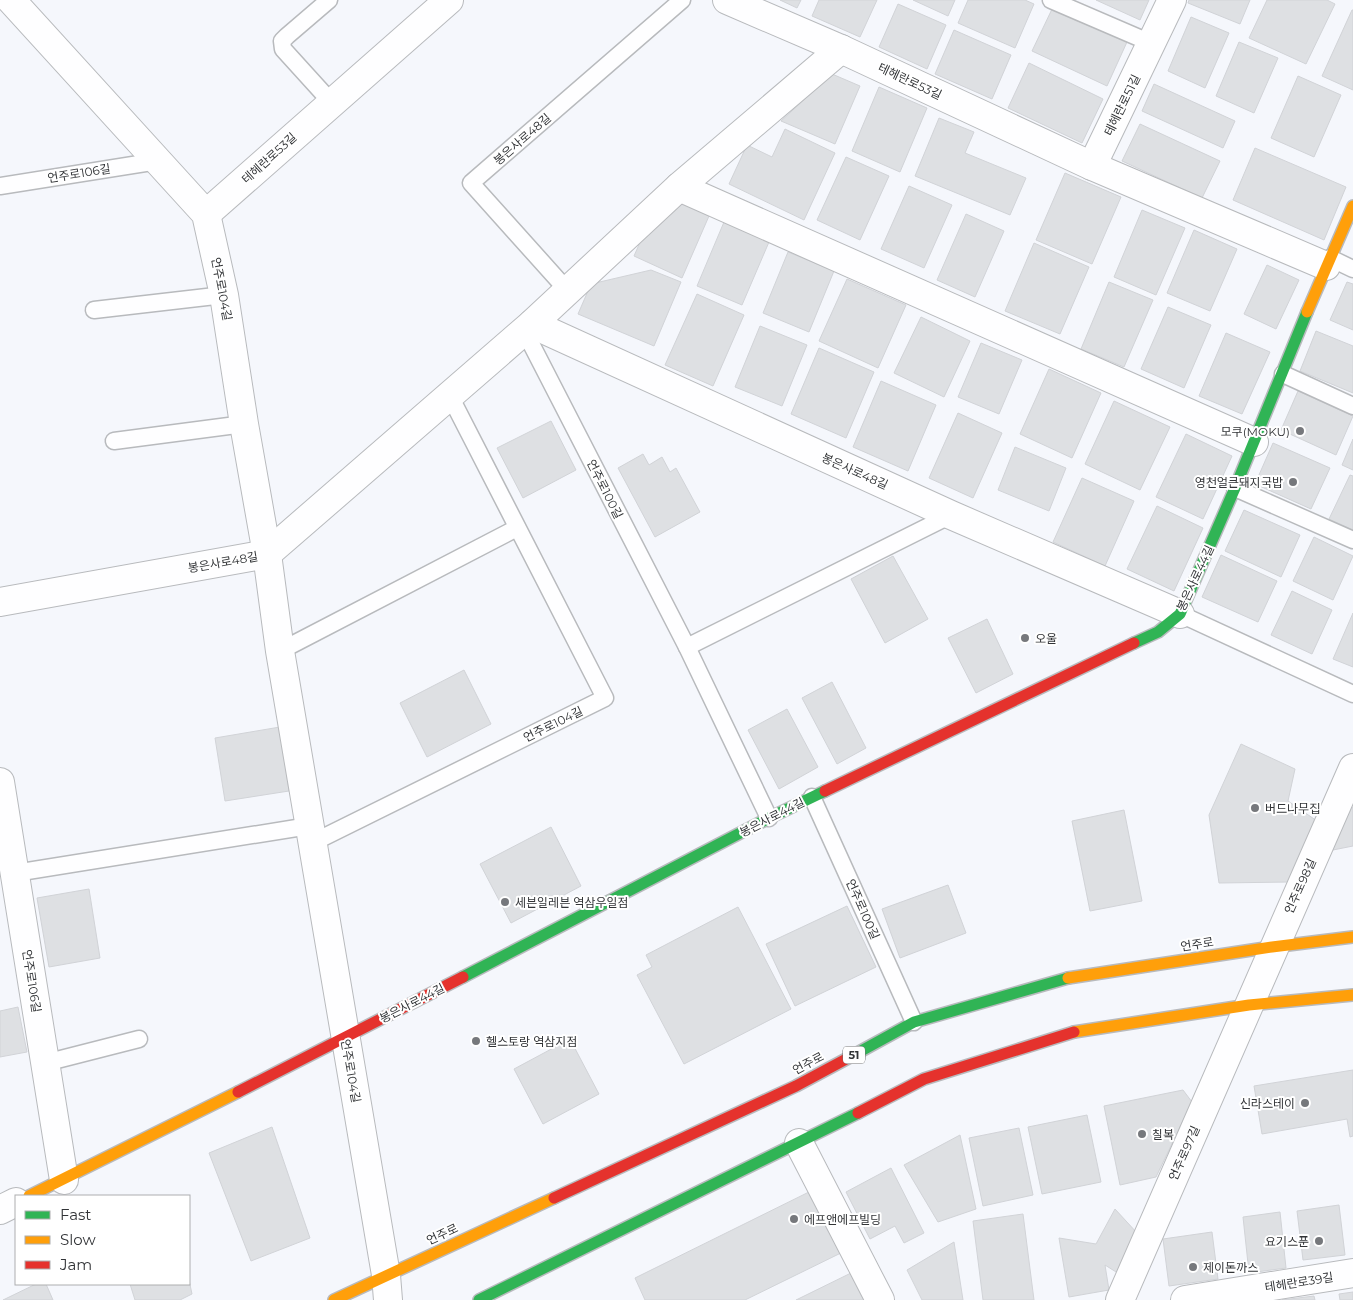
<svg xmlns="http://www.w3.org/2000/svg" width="1353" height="1300" viewBox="0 0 1353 1300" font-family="Montserrat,'Noto Sans KR',sans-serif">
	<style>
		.building { fill: #dee0e3; stroke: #d1d3d7 }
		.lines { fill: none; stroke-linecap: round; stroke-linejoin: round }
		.lane-casing { stroke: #b8babd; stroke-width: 19 }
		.street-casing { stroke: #b8babd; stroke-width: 30 }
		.fast-casing { stroke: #b8babd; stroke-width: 14 }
		.slow-casing { stroke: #b8babd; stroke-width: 14 }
		.jam-casing { stroke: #b8babd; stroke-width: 14 }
		.lane { stroke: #fefeff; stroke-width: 16 }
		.street { stroke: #fefeff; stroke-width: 28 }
		.fast { stroke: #30b455; stroke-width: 11 }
		.slow { stroke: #ff9f0a; stroke-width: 11 }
		.jam { stroke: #e5322d; stroke-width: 11 }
		.poi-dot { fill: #76787c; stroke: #fff; stroke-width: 2 }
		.labels { text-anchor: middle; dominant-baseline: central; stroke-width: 4; stroke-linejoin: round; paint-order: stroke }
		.shield { fill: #fff; stroke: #707173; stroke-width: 1 }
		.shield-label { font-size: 11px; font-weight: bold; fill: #323437 }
		.street-label { font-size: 12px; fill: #323437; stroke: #fff }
		.poi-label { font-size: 12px; fill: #323437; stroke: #fff; text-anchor: start }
	</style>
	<rect width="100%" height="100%" fill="#f5f7fc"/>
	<g class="building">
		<path d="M780 0H801L797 8Z"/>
		<path d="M819 0H877L860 37 812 16Z"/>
		<path d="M913 0H955L948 16Z"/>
		<path d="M968 0H1025L1034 4 1015 48 958 23Z"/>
		<path d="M1096 0H1149L1140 20Z"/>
		<path d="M1189 0H1250L1240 24 1188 3Z"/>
		<path d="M1267 0H1327L1335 4 1306 64 1249 38Z"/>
		<path d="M898 4 946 25 927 69 879 47Z"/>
		<path d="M1053 7 1127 42 1107 86 1032 51Z"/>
		<path d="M1352 10H1353V90L1322 76Z"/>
		<path d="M1191 17 1229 33 1205 88 1168 71Z"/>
		<path d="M954 30 1011 55 992 99 935 74Z"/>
		<path d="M1239 42 1278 58 1254 113 1216 96Z"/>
		<path d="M1029 63 1103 99 1082 143 1008 108Z"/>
		<path d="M832 74 860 86 835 144 781 121Z"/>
		<path d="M1298 76 1341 95 1314 157 1271 138Z"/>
		<path d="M1154 84 1235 121 1223 148 1142 111Z"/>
		<path d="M879 87 927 108 900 172 852 151Z"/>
		<path d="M939 118 974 132 965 153 1026 178 1010 215 915 176Z"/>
		<path d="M1140 124 1220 161 1202 198 1122 161Z"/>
		<path d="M785 129 835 153 804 220 729 184 747 145 772 157Z"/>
		<path d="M1255 148 1346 187 1324 240 1233 200Z"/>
		<path d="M846 157 889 176 860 240 817 220Z"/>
		<path d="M1065 173 1121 197 1092 264 1036 240Z"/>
		<path d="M909 186 952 205 924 268 881 249Z"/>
		<path d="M680 202 709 216 682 278 634 256 649 222Z"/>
		<path d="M1142 210 1185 228 1156 295 1114 277Z"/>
		<path d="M966 214 1004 231 975 297 937 280Z"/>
		<path d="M724 222 769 242 742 305 697 286Z"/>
		<path d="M1194 230 1237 249 1210 311 1167 293Z"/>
		<path d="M1034 243 1089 267 1060 334 1005 311Z"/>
		<path d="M788 252 834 271 809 332 763 313Z"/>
		<path d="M1267 265 1299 280 1276 329 1244 314Z"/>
		<path d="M651 270 681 282 654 346 578 314 591 284Z"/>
		<path d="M847 279 906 305 878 368 819 341Z"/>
		<path d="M1109 282 1153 300 1124 367 1081 349Z"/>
		<path d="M1347 282 1353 284V330L1330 320Z"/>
		<path d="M697 294 744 315 713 386 665 365Z"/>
		<path d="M1168 307 1211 325 1184 388 1141 369Z"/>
		<path d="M921 317 970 341 944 397 894 373Z"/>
		<path d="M760 326 807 345 782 406 735 387Z"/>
		<path d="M1316 331 1353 346V393L1300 371Z"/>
		<path d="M1226 333 1270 352 1242 414 1199 396Z"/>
		<path d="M981 343 1022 360 999 414 958 397Z"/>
		<path d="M819 348 874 372 846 438 791 414Z"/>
		<path d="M1049 369 1101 393 1072 458 1020 434Z"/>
		<path d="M881 381 936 405 908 471 853 447Z"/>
		<path d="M1298 391 1353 416 1336 455 1281 430Z"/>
		<path d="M1114 401 1170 427 1140 490 1085 464Z"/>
		<path d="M958 413 1002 433 973 498 929 478Z"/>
		<path d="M551 421 576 470 523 498 497 448Z"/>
		<path d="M1186 434 1232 456 1203 519 1156 497Z"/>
		<path d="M1353 439V470L1342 465Z"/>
		<path d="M1273 443 1330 468 1311 509 1255 484Z"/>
		<path d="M1015 447 1066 468 1049 511 998 490Z"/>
		<path d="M643 454 649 465 662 457 670 472 676 468 700 512 655 537 618 468Z"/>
		<path d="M1350 475 1353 476V530L1329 519Z"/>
		<path d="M1082 478 1134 501 1105 566 1053 542Z"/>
		<path d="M1157 506 1203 528 1174 591 1127 569Z"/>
		<path d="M1244 510 1300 535 1281 577 1225 551Z"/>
		<path d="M1314 537 1353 556 1333 600 1293 581Z"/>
		<path d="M1221 555 1277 581 1258 622 1202 597Z"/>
		<path d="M893 556 928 619 885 643 851 579Z"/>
		<path d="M1292 591 1332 610 1312 654 1271 635Z"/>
		<path d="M1353 613V667L1333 659Z"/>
		<path d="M987 619 1013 674 976 693 948 638Z"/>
		<path d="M464 670 491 724 427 757 400 703Z"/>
		<path d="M832 682 866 748 837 764 802 698Z"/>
		<path d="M787 709 818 767 779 789 748 730Z"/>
		<path d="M280 727 289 791 225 801 215 738Z"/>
		<path d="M1241 744 1295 769 1288 801 1317 821 1290 882 1219 883 1209 815Z"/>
		<path d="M1353 807V846L1328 851 1345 808Z"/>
		<path d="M1124 810 1142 901 1090 911 1072 821Z"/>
		<path d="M551 827 581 886 511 923 480 864Z"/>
		<path d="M948 885 966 933 900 958 882 909Z"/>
		<path d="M89 889 100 958 49 967 37 898Z"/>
		<path d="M847 906 876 967 795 1006 766 944Z"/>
		<path d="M738 907 791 1009 684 1064 637 975 652 967 646 955Z"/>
		<path d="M18 1007 27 1052 0 1057V1011Z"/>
		<path d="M570 1039 599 1094 543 1124 514 1069Z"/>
		<path d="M1353 1070V1136L1350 1137 1347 1119 1262 1134 1254 1086Z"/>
		<path d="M1183 1090 1192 1102 1156 1177 1120 1185 1104 1106Z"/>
		<path d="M1087 1115 1101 1182 1042 1194 1028 1127Z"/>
		<path d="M272 1127 310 1238 251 1261 209 1153Z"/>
		<path d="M1019 1128 1033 1195 983 1206 969 1138Z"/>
		<path d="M960 1135 976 1209 938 1222 904 1165Z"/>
		<path d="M891 1168 924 1233 904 1243 895 1226 870 1239 846 1192Z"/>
		<path d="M817 1188 847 1250 745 1300H645L635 1278Z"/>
		<path d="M1339 1205 1345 1255 1303 1260 1297 1211Z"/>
		<path d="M1115 1209 1138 1234 1124 1277 1105 1265 1109 1290 1069 1297 1059 1238 1096 1244Z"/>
		<path d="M1280 1212 1286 1268 1249 1273 1243 1217Z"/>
		<path d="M1023 1214 1034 1300H983L973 1221Z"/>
		<path d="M1212 1232 1218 1279 1169 1286 1163 1239Z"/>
		<path d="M954 1242 963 1300H922L907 1270Z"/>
		<path d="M851 1273 864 1300H796Z"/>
		<path d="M189 1280 192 1294 180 1300H135L130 1284H189Z"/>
		<path d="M36 1284H46L53 1300H3Z"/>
		<path d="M1353 1292V1300H1340L1339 1294Z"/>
		<path d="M1314 1296 1315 1300H1282Z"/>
	</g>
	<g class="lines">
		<g class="lane-casing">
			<g id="lane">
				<path d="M329 0 287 36 282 41 283 49 332 103"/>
				<path d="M1051 0 1151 43"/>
				<path d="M0 186 158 161"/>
				<path d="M1330 258 1353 269"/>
				<path d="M567 290 471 183 682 0"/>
				<path d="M94 310 224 295"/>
				<path d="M524 330 687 647 769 818"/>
				<path d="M1283 374 1353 406"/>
				<path d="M114 441 244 424"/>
				<path d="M1235 488 1353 540"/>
				<path d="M1180 614 1353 694"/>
				<path d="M687 647 951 515"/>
				<path d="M280 651 517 528"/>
				<path d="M812 797 914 1022"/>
				<path d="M312 843 605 698 450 396"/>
				<path d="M15 873 309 826"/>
				<path d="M45 1063 139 1039"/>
			</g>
		</g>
		<g class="street-casing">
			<g id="street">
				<path d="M11 0 206 214 224 295 244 424 267 554 280 651 386 1275 388 1300"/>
				<path d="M727 0 841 49 1092 166 1326 266"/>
				<path d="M1092 166 1172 0"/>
				<path d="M679 187 1254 442"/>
				<path d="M206 214 449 0"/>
				<path d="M532 324 951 515 1180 614"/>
				<path d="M0 602 267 554 532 324 679 187 841 49"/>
				<path d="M0 782 64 1180"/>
				<path d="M799 1143 880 1300"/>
				<path d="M0 1210 16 1202"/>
				<path d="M1120 1300C1198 1123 1274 945 1353 768"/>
				<path d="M1185 1300 1353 1273"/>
			</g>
		</g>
		<g class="fast-casing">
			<g id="fast">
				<path d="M1134 643 1158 632 1180 614 1235 488 1307 312"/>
				<path d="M463 977 769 818 825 791"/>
				<path d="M850 1057 914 1022 1068 978"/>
				<path d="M479 1300 858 1113"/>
			</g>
		</g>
		<g class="slow-casing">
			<g id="slow">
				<path d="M1307 312 1353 206"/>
				<path d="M1068 978 1272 947 1353 937"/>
				<path d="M1074 1032 1249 1005 1353 995"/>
				<path d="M29 1196 238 1092"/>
				<path d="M334 1300 554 1198"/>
			</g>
		</g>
		<g class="jam-casing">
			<g id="jam">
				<path d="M825 791 1134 643"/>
				<path d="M238 1092 463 977"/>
				<path d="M858 1113 924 1079 1074 1032"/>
				<path d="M554 1198 796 1086 850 1057"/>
			</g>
		</g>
		<use href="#lane" class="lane"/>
		<use href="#street" class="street"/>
		<use href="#fast" class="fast"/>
		<use href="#slow" class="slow"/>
		<use href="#jam" class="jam"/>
	</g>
	<g class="poi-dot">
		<circle cx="1300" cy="431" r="5"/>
		<circle cx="1293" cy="482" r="5"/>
		<circle cx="1025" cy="638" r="5"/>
		<circle cx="1255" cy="808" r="5"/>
		<circle cx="505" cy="902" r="5"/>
		<circle cx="476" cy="1041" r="5"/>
		<circle cx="1305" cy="1103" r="5"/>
		<circle cx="1142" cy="1134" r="5"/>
		<circle cx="794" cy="1219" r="5"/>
		<circle cx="1319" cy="1241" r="5"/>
		<circle cx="1193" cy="1267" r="5"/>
	</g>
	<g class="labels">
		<rect class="shield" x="843" y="1046.5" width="22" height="17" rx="4"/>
		<g class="shield-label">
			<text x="854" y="1055">51</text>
		</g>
		<g class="street-label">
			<text transform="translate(910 81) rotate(25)">테헤란로53길</text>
			<text transform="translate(1122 105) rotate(-64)">테헤란로51길</text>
			<text transform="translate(522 139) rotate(-41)">봉은사로48길</text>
			<text transform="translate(269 158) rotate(-42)">테헤란로53길</text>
			<text transform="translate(79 173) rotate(-9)">언주로106길</text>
			<text transform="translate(222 289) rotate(79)">언주로104길</text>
			<text transform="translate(855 471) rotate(24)">봉은사로48길</text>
			<text transform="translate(605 489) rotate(63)">언주로100길</text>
			<text transform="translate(223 562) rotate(-10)">봉은사로48길</text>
			<text transform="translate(1195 578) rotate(-65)">봉은사로44길</text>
			<text transform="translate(553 724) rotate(-26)">언주로104길</text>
			<text transform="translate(772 817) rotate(-27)">봉은사로44길</text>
			<text transform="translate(1300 886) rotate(-66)">언주로98길</text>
			<text transform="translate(863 909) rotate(66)">언주로100길</text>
			<text transform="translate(1197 944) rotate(-9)">언주로</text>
			<text transform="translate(32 981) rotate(81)">언주로106길</text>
			<text transform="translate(412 1003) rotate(-27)">봉은사로44길</text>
			<text transform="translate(808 1063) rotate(-28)">언주로</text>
			<text transform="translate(351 1071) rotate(80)">언주로104길</text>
			<text transform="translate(1184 1153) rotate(-66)">언주로97길</text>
			<text transform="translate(442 1234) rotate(-25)">언주로</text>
			<text transform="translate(1299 1282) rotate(-9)">테헤란로39길</text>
		</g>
		<g class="poi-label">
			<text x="1290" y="431" text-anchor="end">모쿠(MOKU)</text>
			<text x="1283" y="482" text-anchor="end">영천얼큰돼지국밥</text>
			<text x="1035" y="638">오울</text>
			<text x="1265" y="808">버드나무집</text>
			<text x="515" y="902">세븐일레븐 역삼우일점</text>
			<text x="486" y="1041">헬스토랑 역삼지점</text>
			<text x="1295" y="1103" text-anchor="end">신라스테이</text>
			<text x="1152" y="1134">칠복</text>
			<text x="804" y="1219">에프앤에프빌딩</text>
			<text x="1309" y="1241" text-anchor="end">요기스푼</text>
			<text x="1203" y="1267">제이돈까스</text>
		</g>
	</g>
	<rect x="15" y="1195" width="175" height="90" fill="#ffffff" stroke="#adaeaf"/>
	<rect x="25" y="1211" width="25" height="8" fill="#30b455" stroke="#adaeaf"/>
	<text x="60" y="1220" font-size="15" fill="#323437">Fast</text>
	<rect x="25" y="1236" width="25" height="8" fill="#ff9f0a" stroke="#adaeaf"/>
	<text x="60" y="1245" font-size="15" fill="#323437">Slow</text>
	<rect x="25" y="1261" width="25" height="8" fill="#e5322d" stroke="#adaeaf"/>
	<text x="60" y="1270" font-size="15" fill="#323437">Jam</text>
</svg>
